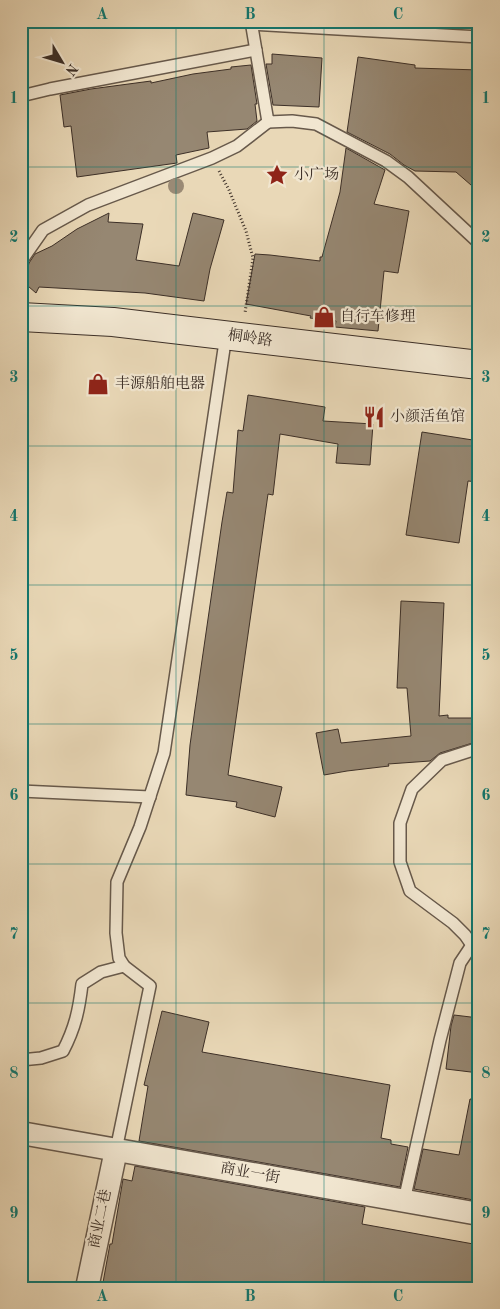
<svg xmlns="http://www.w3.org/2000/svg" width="500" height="1309" viewBox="0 0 500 1309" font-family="'Old Standard TT','Noto Serif SC',serif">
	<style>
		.building { fill: #968772; stroke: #3c2f27 }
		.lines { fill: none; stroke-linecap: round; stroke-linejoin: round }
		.lane-casing { stroke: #67594b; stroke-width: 14 }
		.street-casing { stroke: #67594b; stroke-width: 25 }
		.secondary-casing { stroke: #3c2f27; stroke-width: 30 }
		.path { stroke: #3c2f27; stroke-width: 3; stroke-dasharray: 1 2.5; stroke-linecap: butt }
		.lane { stroke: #f1e6d0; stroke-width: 11 }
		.street { stroke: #f1e6d0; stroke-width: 22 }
		.secondary { stroke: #f1e6d0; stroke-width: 28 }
		.tree { fill: #9a8a75 }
		.grid { fill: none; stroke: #0f766e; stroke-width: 1; stroke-opacity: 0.55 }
		.labels { text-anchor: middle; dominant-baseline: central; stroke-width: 4.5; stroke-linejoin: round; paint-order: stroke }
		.poi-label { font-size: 15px; fill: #3c2f27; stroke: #f1e6d0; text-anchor: start }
		.street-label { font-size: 15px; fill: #3c2f27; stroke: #f1e6d0 }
		.neatline { fill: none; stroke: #0f766e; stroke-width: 2 }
		.grid-label { font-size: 16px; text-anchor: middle; font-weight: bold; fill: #0f766e }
	</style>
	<rect width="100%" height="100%" fill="#e9d8b7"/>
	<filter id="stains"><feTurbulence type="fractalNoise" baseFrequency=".004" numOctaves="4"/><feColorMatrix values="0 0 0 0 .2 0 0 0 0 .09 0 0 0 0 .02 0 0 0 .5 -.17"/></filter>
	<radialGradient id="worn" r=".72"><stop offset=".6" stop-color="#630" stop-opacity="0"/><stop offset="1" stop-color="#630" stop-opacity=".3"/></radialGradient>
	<g class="building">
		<path d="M272 54 322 58 319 107 273 105 266 64H272Z"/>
		<path d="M358 57 415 65V68L479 70V139L473 154 479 155V192L456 172 415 171 404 165 390 154 347 132Z"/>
		<path d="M251 65 257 104H255L257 121 247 129 207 132 209 148 176 155 177 163 77 177 71 126 64 127 60 95 91 89 151 81V83L193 74 231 69V67Z"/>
		<path d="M346 148 385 170 374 204 409 211 398 273 384 271 378 331 335 327 336 321 310 318 311 316 246 304 255 254 270 255 320 261V257H322L340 192Z"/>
		<path d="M109 213 108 222 143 224 136 260 179 266 193 213 224 220 210 269 204 301 145 293 39 287 36 293 21 280V274L27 271 29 263 35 254 52 246 77 229Z"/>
		<path d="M248 395 325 407 323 421 373 424 370 465 336 463 338 444 280 434 273 495 268 494 228 775 282 787 275 817 236 807 237 802 186 795 190 745 195 709 222 522 227 492 233 493 238 430 243 431Z"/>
		<path d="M422 432 479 441V482L468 481 459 543 406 535Z"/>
		<path d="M401 601 444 603 439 716 448 715V718H479V741L440 753 430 761 388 764 389 766 347 771 324 775 316 733 338 729 341 743 411 736 407 688H397Z"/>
		<path d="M162 1011 209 1022 202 1052 390 1085 381 1138 391 1140V1144L408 1147 400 1187 139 1141 148 1086 144 1085Z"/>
		<path d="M454 1015 479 1018V1073L446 1069 451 1026Z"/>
		<path d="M470 1099 479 1100V1201L414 1189 423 1149 459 1155Z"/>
		<path d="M135 1166 365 1207 362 1224 479 1245V1288H102L110 1244H112L123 1179 132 1181Z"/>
	</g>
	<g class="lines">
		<g class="lane-casing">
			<g id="lane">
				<path d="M251 21 268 122 292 121 316 124 386 161 408 177 479 243"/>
				<path d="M251 24 479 37"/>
				<path d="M21 96 50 89 256 50"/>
				<path d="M21 267 22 260 43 230 88 205 212 158 237 146 268 122"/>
				<path d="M21 791 150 797"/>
				<path d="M472 945 465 935 453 923 410 891 400 862V823L412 789 442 760 479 748"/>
				<path d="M21 1060 41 1058 63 1051C75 1028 79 1010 82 984L101 972 124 966"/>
				<path d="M116 1150 150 986 124 966 119 958 116 933 117 882 140 827 164 753 226 335"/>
				<path d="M404 1201 440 1040 460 963 472 945 479 943"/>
			</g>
		</g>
		<g class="street-casing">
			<g id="street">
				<path d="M21 1133 479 1214"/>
				<path d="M87 1288 116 1150"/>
			</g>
		</g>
		<g class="secondary-casing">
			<path id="secondary" d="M21 317 113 322 479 365"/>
		</g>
		<path class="path" d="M219 171 229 190 246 231 253 258 245 313"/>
		<use href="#lane" class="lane"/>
		<use href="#street" class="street"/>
		<use href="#secondary" class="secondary"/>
	</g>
	<circle class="tree" cx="176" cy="186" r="8"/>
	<path class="grid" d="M176 21V1288M324 21V1288M21 167H479M21 306H479M21 446H479M21 585H479M21 724H479M21 864H479M21 1003H479M21 1142H479"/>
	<defs>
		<g id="sight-bare" transform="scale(1.725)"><path d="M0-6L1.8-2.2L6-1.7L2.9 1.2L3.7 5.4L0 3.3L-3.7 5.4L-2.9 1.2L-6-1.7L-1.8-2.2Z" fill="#8f2418" stroke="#f1e6d0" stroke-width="2.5" paint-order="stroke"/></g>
		<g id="shop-bare" transform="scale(1.725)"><path d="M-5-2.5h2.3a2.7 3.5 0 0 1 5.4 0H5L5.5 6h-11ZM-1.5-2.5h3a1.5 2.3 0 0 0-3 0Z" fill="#8f2418" stroke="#f1e6d0" stroke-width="2.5" paint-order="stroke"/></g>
		<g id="restaurant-bare" transform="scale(1.725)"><path d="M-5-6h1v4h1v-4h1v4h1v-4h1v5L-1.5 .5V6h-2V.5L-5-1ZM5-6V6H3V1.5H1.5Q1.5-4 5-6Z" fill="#8f2418" stroke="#f1e6d0" stroke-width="2.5" paint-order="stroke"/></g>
	</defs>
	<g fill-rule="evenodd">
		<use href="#sight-bare" x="277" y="175"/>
		<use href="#shop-bare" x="324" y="317"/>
		<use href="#shop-bare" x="98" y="384"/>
		<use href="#restaurant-bare" x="374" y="417"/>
	</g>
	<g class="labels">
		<g class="poi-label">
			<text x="294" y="175">小广场</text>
			<text x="340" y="317">自行车修理</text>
			<text x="115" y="384">丰源船舶电器</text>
			<text x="390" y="417">小颜活鱼馆</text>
		</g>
		<g class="street-label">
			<text transform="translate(250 339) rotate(8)">桐岭路</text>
			<text transform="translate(250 1174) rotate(10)">商业一街</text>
			<text transform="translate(101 1219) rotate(-78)">商业二巷</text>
		</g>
	</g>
	<rect width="500" height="1309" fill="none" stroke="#e9d8b7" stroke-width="55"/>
	<g transform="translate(62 62) rotate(128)" stroke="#f1e6d0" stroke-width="4" paint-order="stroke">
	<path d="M0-4L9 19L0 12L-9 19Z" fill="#3c2f27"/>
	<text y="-8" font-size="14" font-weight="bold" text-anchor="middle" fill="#3c2f27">N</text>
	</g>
	<rect x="28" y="28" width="444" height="1254" class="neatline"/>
	<g class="grid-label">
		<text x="102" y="19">A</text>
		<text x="250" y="19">B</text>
		<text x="398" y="19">C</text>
		<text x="14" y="103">1</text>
		<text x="486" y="103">1</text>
		<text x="14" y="242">2</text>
		<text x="486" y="242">2</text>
		<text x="14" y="382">3</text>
		<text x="486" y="382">3</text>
		<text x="14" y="521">4</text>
		<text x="486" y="521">4</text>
		<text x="14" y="660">5</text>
		<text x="486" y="660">5</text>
		<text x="14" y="800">6</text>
		<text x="486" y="800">6</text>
		<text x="14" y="939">7</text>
		<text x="486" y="939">7</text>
		<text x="14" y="1078">8</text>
		<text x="486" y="1078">8</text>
		<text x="14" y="1218">9</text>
		<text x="486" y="1218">9</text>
		<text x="102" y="1301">A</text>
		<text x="250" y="1301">B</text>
		<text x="398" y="1301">C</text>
	</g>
	<rect width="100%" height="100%" filter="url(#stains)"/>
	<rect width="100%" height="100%" fill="url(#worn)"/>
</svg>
